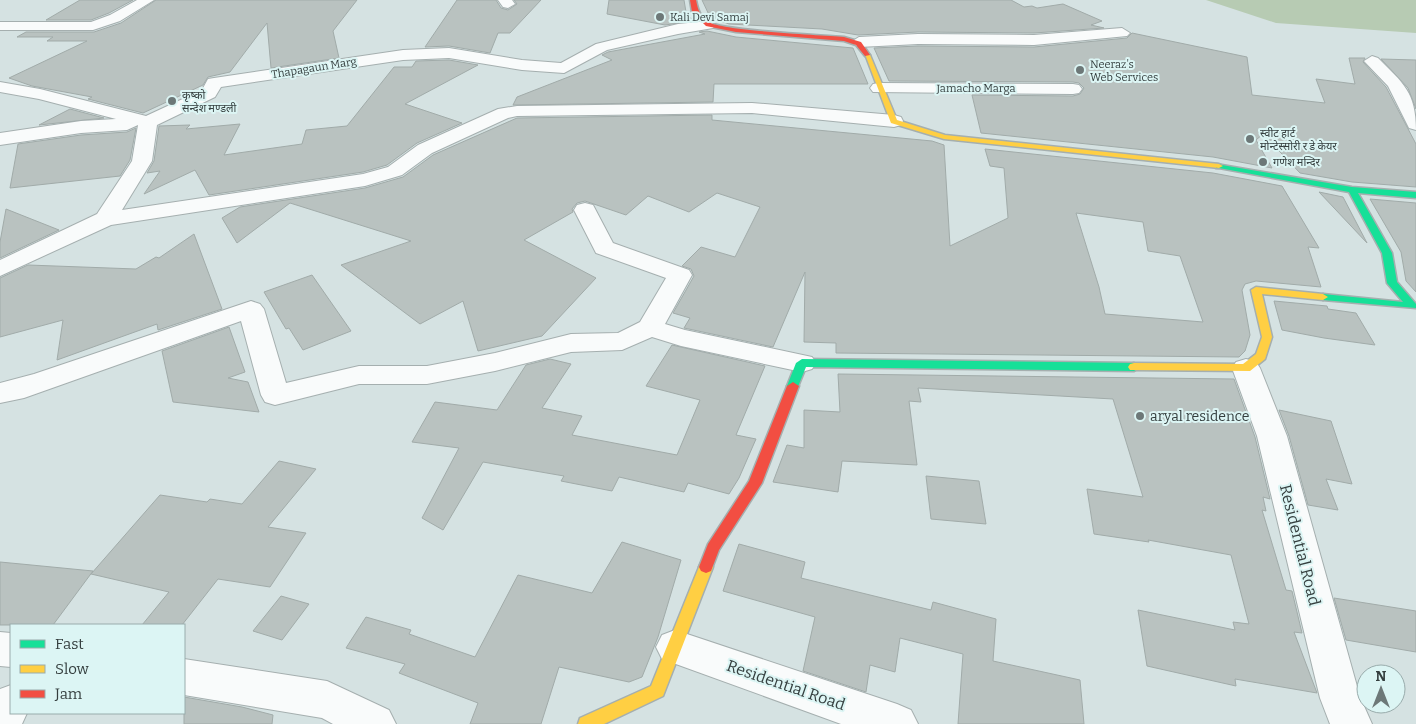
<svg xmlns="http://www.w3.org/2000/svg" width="1416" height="724" viewBox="0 0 1416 724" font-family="Bitter,'Noto Sans Devanagari',serif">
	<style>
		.forest { fill: #b7cbb3 }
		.building { fill: #b9c2c0; stroke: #a1aba9; fill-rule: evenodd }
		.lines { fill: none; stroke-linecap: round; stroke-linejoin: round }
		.street-casing { stroke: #a5afaf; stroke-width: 2 }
		.fast-casing { stroke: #a5afaf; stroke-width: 3 }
		.slow-casing { stroke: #a5afaf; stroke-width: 3 }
		.jam-casing { stroke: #a5afaf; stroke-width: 3 }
		.street { fill: #f9fbfb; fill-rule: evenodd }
		.fast { fill: #16e098; fill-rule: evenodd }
		.slow { fill: #ffcf43; fill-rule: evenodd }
		.jam { fill: #f24e42; fill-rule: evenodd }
		.poi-dot { fill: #6d7878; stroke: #dcf5f4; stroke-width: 2 }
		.labels { text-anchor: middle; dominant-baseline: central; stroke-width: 4; stroke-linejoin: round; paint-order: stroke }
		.far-poi-label { font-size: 11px; fill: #353f3f; stroke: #dcf5f4; text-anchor: start }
		.far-street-label { font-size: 11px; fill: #353f3f; stroke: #dcf5f4 }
		.poi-label { font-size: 14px; fill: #353f3f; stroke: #dcf5f4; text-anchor: start }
		.near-street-label { font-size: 16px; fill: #353f3f; stroke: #dcf5f4 }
	</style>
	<rect width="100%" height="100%" fill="#d5e2e2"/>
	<path class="forest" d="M1206 0H1416V33L1276 23Z"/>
	<g class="building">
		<path d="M80 0H133L109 13 91 20H46Z"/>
		<path d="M156 0H357L333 31 339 58 271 68 267 23 230 72 208 77 203 85 143 113 88 99 92 97 32 86 9 78 87 41H47L53 37H17L26 32H94L121 23Z"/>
		<path d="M457 0H496L501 8 508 10 517 4 514 0H541L510 33H498L490 53 449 46 425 47Z"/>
		<path d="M609 0H684L686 12 693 21 665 25 607 14Z"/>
		<path d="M702 0H1011L1024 7 1032 6 1037 8 1063 4 1102 21 1091 25 1104 28 1034 33 918 32 858 35 822 29 729 24 710 17Z"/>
		<path d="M707 31 736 37 853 48 868 84H714L713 102 513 105 517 97 612 60 602 55 608 52 705 34 699 32Z"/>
		<path d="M1132 33 1247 57 1252 95 1325 103 1316 79 1355 84 1349 58H1365L1363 62 1386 87 1416 144V187L1352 182 1300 173 1263 134 1256 140 1272 168 1213 157 981 133 972 95 1073 96 1080 94 1084 88 1079 83 1073 82 889 81 874 48 918 46 1034 47 1127 38Z"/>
		<path d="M1381 59 1416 60V109L1408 88Z"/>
		<path d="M449 60 478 65 405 104 462 123 417 143 387 165 363 172 209 195 195 170 144 194 160 171 147 173 154 161 159 126 190 125 186 129 240 124 224 155 302 144 306 130 347 126 394 67H412L416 61Z"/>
		<path d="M70 109 104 118 39 125Z"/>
		<path d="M712 115V120L932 141 944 145 950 246 1008 218 1004 168 990 166 985 149 1213 173 1282 186 1319 248 1308 247 1321 287 1256 281 1245 284 1242 290 1250 335 1245 351 1239 357 836 353V343L804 342 805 272 773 347 684 328 690 318 673 313 694 276 691 269 682 266 701 247 735 257 760 207 717 193 689 212 648 196 626 215 585 201 577 203 572 209 573 212 524 240 596 278 542 336 478 351 463 301 420 324 341 265 411 241 290 203 237 243 222 218 240 207 365 188 403 177 433 155 517 118ZM1076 213 1143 222 1148 251 1180 256 1203 322 1105 314 1099 287Z"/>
		<path d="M136 128 130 160 120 176 10 188 18 144 81 135 127 132Z"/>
		<path d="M1319 192 1343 197 1367 243Z"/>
		<path d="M1370 199 1416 203V292L1406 281 1401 252Z"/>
		<path d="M6 209 59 230 0 258V242Z"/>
		<path d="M194 234 222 309 158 330 157 324 57 360 63 320 0 337V278L28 265 136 269 156 257 159 258Z"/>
		<path d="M312 275 351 331 303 350 289 328 286 329 264 292Z"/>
		<path d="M1274 301 1327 306 1328 309 1356 313 1375 345 1324 338 1282 330Z"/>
		<path d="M229 327 245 372 228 378 248 382 259 412 173 402 162 351Z"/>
		<path d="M672 345 765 366 736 435 756 439 739 478 729 494 688 483 684 492 619 477 612 491 561 481 564 476 483 462 443 530 422 518 459 448 412 442 435 402 497 410 526 365 550 359 571 364 542 408 582 416 572 435 677 455 700 400 646 386Z"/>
		<path d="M838 374 1234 379 1255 437 1270 499 1263 497 1266 511 1262 510 1286 590 1292 591 1302 633 1294 632 1317 693 1235 679 1236 686 1147 666 1138 610 1235 630 1233 622 1249 624 1231 555 1148 540 1149 542 1094 534 1087 489 1143 497 1113 399 918 388 921 402 909 401 917 465 842 461 838 492 773 482 787 445 804 448V410L840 412Z"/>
		<path d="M1279 410 1331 421 1352 484 1326 479 1338 510 1308 505 1289 436Z"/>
		<path d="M279 461 316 469 268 527 306 533 270 587 218 579 182 625H142L169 592 91 574 160 495 207 502 210 499 242 504Z"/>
		<path d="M926 476 979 481 986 524 931 519Z"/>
		<path d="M622 542 681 560 658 637 642 677 629 682 559 667 541 724H470L478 703 399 673 405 664 346 648 366 617 411 630 409 634 475 657 518 575 592 593Z"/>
		<path d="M739 544 805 562 801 578 931 610 933 602 996 619 993 661 1080 680 1084 724H958L963 654 900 638 895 672 870 665 866 692 803 671 815 617 723 591Z"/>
		<path d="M0 562 21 564 93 571 53 625H0Z"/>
		<path d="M281 596 309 604 282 640 253 631Z"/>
		<path d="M1334 598 1416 611V652L1346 640Z"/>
		<path d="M184 697 242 707 273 715 272 724H184Z"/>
	</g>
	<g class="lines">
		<g class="street-casing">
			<g id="street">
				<path d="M137 0H154L120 21 93 30H0V22H91L110 15Z"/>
				<path d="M498 0H512L515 4 508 8 503 7Z"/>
				<path d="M708 21 715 25 713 28 678 34 607 50 564 73 522 70 449 58 403 60 221 87 215 97 157 125 152 161 122 210 363 174 388 167 418 145 498 109 517 106 752 103 894 115 901 117 903 121 901 125 894 127 752 113 517 116 508 118 432 153 402 175 365 186 111 225 0 276V260L97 214 132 161 138 125 127 130 81 133 0 145V133L81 121 116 119 39 99 0 92V82L40 89 146 116 202 90 208 79 214 78 403 50 449 48 522 60 561 63 596 44 678 24Z"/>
				<path d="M1122 28 1130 33 1127 36 1034 45 918 44 859 47 851 42 859 37 918 34 1034 35Z"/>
				<path d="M1372 56 1378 58C1403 83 1416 92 1416 130L1409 128 1388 86 1364 61Z"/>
				<path d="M879 83 1073 84 1079 85 1082 89 1079 93 1073 94 873 92 870 88 873 84Z"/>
				<path d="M585 203 593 205 613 243 689 270 692 275 665 324 685 330 812 357 816 363 812 369 802 372 681 346 652 337 622 350 571 352 495 371 427 384H359L275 405 265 402 261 395 241 321 24 398 0 403V383L34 374 251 301 260 304 264 309 286 383 359 366H427L495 353 571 334 618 333 640 322 666 278 596 253 574 210 577 205Z"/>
				<path d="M1246 359 1256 362 1260 368 1287 436 1360 697 1372 724H1330L1320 698 1257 436 1232 368 1236 362Z"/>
				<path d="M675 630 897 704 911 710 918 724H841L662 659 656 647 662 635Z"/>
				<path d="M0 632 11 633V667L0 666Z"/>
				<path d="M184 659 327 681 389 710 396 724H333L322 718 184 695Z"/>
				<path d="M11 685V713H27L22 724H0V689Z"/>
			</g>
		</g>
		<g class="fast-casing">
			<g id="fast">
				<path d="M1216 164 1352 187 1416 192V198L1358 193 1392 253 1397 282 1416 304V308L1323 300 1318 297 1323 294 1403 302 1387 283 1382 253 1349 192 1219 168H1216Z"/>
				<path d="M802 359 1134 363 1140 367 1134 371 806 367 797 389H789L787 386 796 363Z"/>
			</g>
		</g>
		<g class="slow-casing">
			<g id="slow">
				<path d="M865 54 870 55 897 120 945 135 1219 164 1223 166 1219 168 944 139 891 123Z"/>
				<path d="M1256 287 1323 294 1328 297 1323 300 1262 294 1272 337 1265 359 1250 371 1130 370 1128 367 1130 364 1134 363 1243 364 1256 354 1262 337 1251 290Z"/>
				<path d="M706 561 711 563 713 567 663 696 604 724H578L580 718 651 686 699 567 701 563Z"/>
			</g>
		</g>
		<g class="jam-casing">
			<g id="jam">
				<path d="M690 0H696C698 10 700 17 709 22 722 31 822 35 844 37L861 42 870 55 865 56 856 45 844 41 736 32 706 26 692 12Z"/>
				<path d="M793 382 799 386 762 483 719 550 711 571 706 573 701 571 699 567 708 544 749 481 787 386Z"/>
			</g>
		</g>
		<use href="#street" class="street"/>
		<use href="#fast" class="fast"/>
		<use href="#slow" class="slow"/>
		<use href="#jam" class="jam"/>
	</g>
	<g class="poi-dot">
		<circle cx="660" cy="17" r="5"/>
		<circle cx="1080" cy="70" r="5"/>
		<circle cx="172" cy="101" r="5"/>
		<circle cx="1250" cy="139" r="5"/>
		<circle cx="1263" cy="162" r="5"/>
		<circle cx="1140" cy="416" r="5"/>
	</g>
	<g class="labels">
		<g class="far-poi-label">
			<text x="670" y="17">Kali Devi Samaj</text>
			<text x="1090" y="64">Neeraz's<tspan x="1090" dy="13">Web Services</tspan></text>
			<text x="182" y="95">कृष्को<tspan x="182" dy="13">सन्देश मण्डली</tspan></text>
			<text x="1260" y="133">स्वीट हार्ट<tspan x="1260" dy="13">मोन्टेस्सोरी र डे केयर</tspan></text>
			<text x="1273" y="162">गणेश मन्दिर</text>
		</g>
		<g class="far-street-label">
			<text transform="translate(314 68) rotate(-9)">Thapagaun Marg</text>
			<text x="976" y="88">Jamacho Marga</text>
		</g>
		<g class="poi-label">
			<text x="1150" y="416">aryal residence</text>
		</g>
		<g class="near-street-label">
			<text transform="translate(1300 545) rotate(76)">Residential Road</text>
			<text transform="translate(786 685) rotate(19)">Residential Road</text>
		</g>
	</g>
	<rect x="10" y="624" width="175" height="90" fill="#dcf5f4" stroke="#99acac"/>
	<rect x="20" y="640" width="25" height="8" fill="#16e098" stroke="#99acac"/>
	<text x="55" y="649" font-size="15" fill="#353f3f">Fast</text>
	<rect x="20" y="665" width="25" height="8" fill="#ffcf43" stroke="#99acac"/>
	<text x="55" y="674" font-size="15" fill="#353f3f">Slow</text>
	<rect x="20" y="690" width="25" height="8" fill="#f24e42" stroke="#99acac"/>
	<text x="55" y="699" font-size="15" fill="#353f3f">Jam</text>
	<g transform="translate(1381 689)"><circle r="24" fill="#dcf5f4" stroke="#99acac"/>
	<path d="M0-4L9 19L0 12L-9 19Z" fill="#6d7878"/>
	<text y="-8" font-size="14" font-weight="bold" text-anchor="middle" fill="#353f3f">N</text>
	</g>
</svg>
